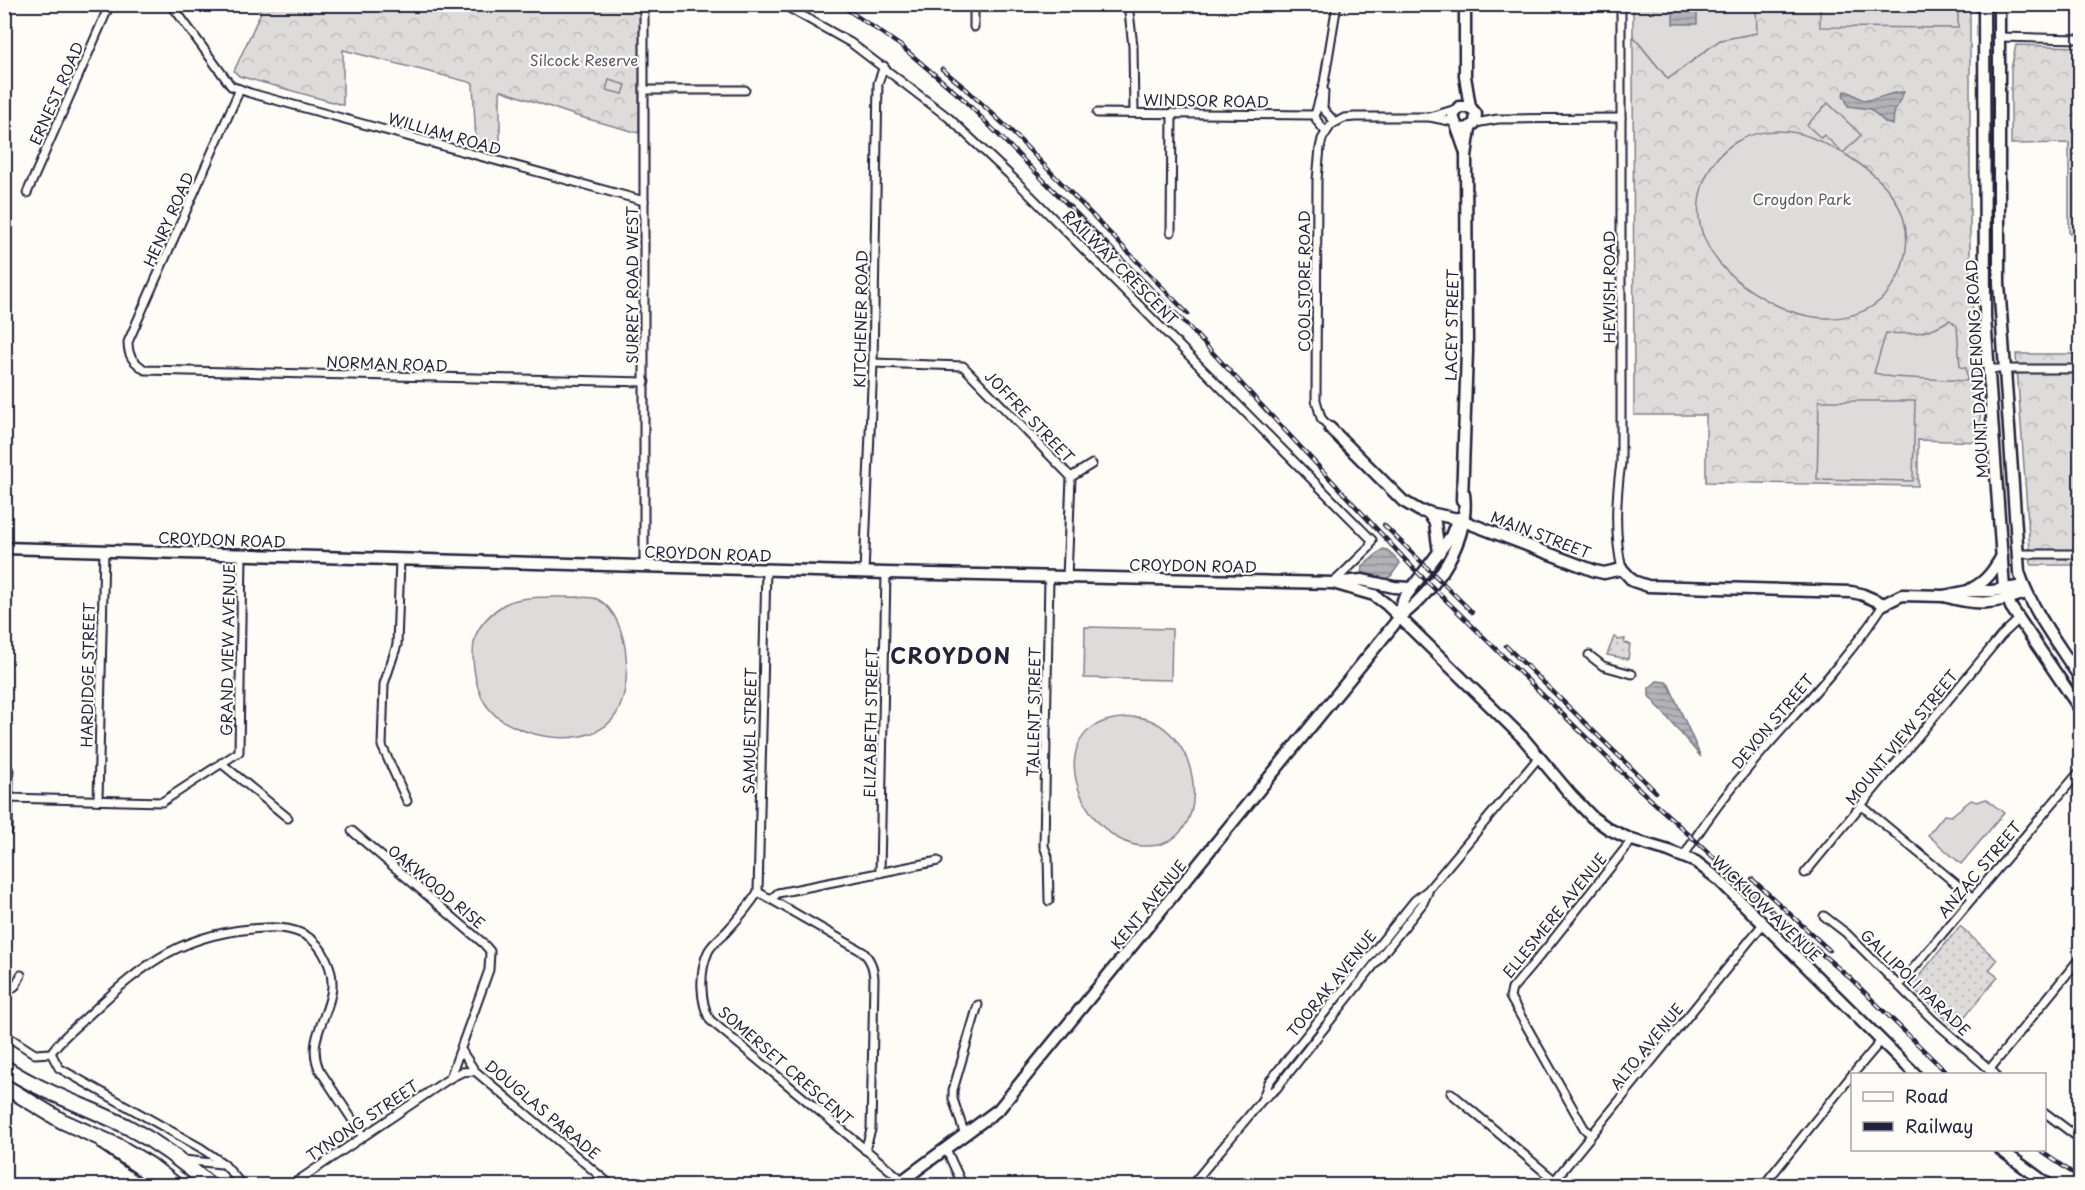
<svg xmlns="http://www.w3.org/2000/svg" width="2085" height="1190" viewBox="0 0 2085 1190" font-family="'Playpen Sans',sans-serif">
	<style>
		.grass { fill: url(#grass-dots); stroke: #807f8b; stroke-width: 1.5 }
		.forest { fill: url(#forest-crowns); stroke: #807f8b; stroke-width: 1.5 }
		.pitch { fill: #dddcdb; stroke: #807f8b; stroke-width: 1.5 }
		.water { fill: url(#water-rules); stroke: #787885; stroke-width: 1.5 }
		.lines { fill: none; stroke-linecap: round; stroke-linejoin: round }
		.street-casing { stroke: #22223b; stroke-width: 11 }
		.secondary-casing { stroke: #22223b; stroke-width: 15 }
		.primary-casing { stroke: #22223b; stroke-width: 15 }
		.highway-casing { stroke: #22223b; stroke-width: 18 }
		.street { stroke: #fdfcf7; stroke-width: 7 }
		.secondary { stroke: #fdfcf7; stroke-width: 10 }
		.primary { stroke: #fdfcf7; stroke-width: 10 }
		.highway { stroke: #fdfcf7; stroke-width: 14 }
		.rail-casing { stroke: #22223b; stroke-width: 4.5 }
		.rail { stroke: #fdfcf7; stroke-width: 2; stroke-dasharray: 7; stroke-linecap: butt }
		.labels { text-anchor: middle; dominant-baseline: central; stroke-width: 4.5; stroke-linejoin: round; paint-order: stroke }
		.park-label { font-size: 15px; fill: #5a5a6b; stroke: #fdfcf7 }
		.street-label { font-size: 15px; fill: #22223b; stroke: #fdfcf7 }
		.district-label { font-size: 21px; font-weight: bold; letter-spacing: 1.5px; fill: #22223b; stroke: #fdfcf7 }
	</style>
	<defs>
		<pattern id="grass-dots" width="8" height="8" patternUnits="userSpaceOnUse" patternTransform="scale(1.5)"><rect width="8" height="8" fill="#dddcdb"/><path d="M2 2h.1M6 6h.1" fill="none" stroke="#bdbcbd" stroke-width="1.8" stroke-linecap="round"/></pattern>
		<pattern id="forest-crowns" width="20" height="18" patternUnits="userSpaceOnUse" patternTransform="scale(1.5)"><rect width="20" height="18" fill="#dddcdb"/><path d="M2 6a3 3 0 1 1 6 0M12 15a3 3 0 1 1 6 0" fill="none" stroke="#bdbcbd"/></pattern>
		<pattern id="water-rules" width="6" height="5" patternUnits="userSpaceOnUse" patternTransform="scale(1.5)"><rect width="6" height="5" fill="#b2b2b7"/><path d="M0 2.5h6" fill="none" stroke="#909096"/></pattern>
	</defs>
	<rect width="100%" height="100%" fill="#fdfcf7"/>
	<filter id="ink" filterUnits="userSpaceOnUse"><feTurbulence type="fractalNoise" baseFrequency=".0167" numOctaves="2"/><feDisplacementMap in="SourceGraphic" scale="12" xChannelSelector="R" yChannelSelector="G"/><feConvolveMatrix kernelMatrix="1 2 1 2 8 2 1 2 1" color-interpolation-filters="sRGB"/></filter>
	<g filter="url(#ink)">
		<g class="grass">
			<path d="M1614 637 1617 638V640L1625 639 1624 643 1630 644 1628 659 1607 655Z"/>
			<path d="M1960 926 1997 960 1989 970 1998 977 1955 1028 1911 986Z"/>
		</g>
		<g class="forest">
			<path d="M255 5H640L639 133 577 116 500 90V149L476 144 473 83 343 50V105L239 76 234 71 261 12Z"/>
			<path d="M1747 5H1970V273L1982 442 1918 440V486L1706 482V415H1634L1633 36 1668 79 1720 40 1757 33Z"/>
			<path d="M2016 45 2080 47V233H2069V143L2011 144V69Z"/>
			<path d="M2016 354H2080V565H2031Z"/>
		</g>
		<g class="pitch">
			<path d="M1633 5H1756L1757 33 1720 40 1668 79 1633 36Z"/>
			<path d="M1820 5H1958V28L1820 27Z"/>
			<path d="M609 80 626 85 623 94 606 90Z"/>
			<path d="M1828 103 1861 135 1843 153C1862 165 1882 179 1894 198 1905 215 1909 235 1905 255 1892 320 1828 331 1776 305 1748 291 1719 271 1706 242 1689 207 1703 162 1736 142 1754 131 1777 129 1797 133 1814 136 1828 146 1843 153L1824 135 1821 138 1807 125Z"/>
			<path d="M1950 320 1957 326 1960 367 1966 368 1967 381 1892 377 1874 373 1886 333C1916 334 1924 335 1950 320Z"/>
			<path d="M2077 383H2080V450H2076Z"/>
			<path d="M1819 401H1915L1913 481 1817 479Z"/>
			<path d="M581 597C587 598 594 597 599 600 631 618 635 694 612 720 596 738 565 740 544 736 527 733 502 724 491 711 475 694 470 659 475 638 479 624 493 611 505 604 524 594 560 598 581 597Z"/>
			<path d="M1085 627 1172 629 1171 680 1084 678Z"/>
			<path d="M1137 717C1204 725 1218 850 1143 846 1092 844 1048 758 1093 727 1106 718 1122 718 1137 717Z"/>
			<path d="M1986 799 2004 813 1961 864 1928 835 1944 815 1951 816 1971 800 1977 802Z"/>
		</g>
		<g class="water">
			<rect x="1673" y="5" width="24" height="19"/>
			<path d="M1845 91C1853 92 1857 99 1866 100 1880 100 1890 91 1904 92L1894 113 1893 125 1886 123 1870 109 1848 106 1843 94Z"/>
			<path d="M1383 549 1387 550 1400 563 1391 576 1386 579 1362 572 1363 566Z"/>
			<path d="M1657 681 1666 682 1669 685 1701 757 1649 696V688Z"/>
		</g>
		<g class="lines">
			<g class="street-casing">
				<g id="street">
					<path d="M171 4 231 86 250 93 644 201"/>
					<path d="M782 4 851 43 949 118 1016 181 1372 540 1369 548 1333 583"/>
					<path d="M974 4V27"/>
					<path d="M1128 4 1133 46 1134 113"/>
					<path d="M1621 4V463C1616 497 1614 535 1622 569"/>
					<path d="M1999 37 2080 39"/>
					<path d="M240 89 128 342C128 357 133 361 145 370L645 382"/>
					<path d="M645 90H745"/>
					<path d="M1324 91 1323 109 1335 122"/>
					<path d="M1097 113 1315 115"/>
					<path d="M1430 117 1456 109"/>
					<path d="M1475 123 1498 119 1621 118"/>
					<path d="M1325 131 1317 121 1315 115 1324 83 1337 4"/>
					<path d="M27 193 110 4"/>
					<path d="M1171 232 1172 113"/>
					<path d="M873 363 963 366 1071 477 1067 578"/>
					<path d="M1988 369H2080"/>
					<path d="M1330 428 1321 418 1316 400 1317 180 1320 148 1322 139 1331 125 1344 118 1355 117H1430L1454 122"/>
					<path d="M1071 477 1092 464"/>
					<path d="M2017 554H2080"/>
					<path d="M400 559 397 645 384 684 382 746 407 801"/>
					<path d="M644 566V4"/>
					<path d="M864 573 873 363 878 83 884 66"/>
					<path d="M1589 655 1603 666 1632 674"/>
					<path d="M4 759 9 771 8 831"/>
					<path d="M221 763 288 818"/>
					<path d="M8 798 162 802 239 752 242 555"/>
					<path d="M98 800 104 551"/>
					<path d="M1862 806 1972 897"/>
					<path d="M352 831 483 943 490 951 489 970 450 1078"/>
					<path d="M1684 856C1738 764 1825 694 1884 604"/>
					<path d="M880 873 886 573"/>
					<path d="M1805 873 2001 636 2019 619"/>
					<path d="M758 892C749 906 738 919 726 932 720 938 711 945 708 952 699 972 700 1002 710 1020L902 1180"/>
					<path d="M758 892 766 570"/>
					<path d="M758 892 863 952C871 960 873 967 874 978L871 1130 865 1150"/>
					<path d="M771 899 778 893 938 861"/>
					<path d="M1049 901 1048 857 1044 846 1049 577"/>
					<path d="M1824 916 1846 933 1933 1020 1995 1074"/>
					<path d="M1899 985 2080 771"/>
					<path d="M4 995 16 985 21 975"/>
					<path d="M4 1034 35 1054 51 1053"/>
					<path d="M461 1050 475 1071 612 1186"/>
					<path d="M51 1053C61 1038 77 1026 90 1014 145 962 186 931 266 928 287 927 309 931 322 951 353 1001 301 1027 319 1069L363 1136"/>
					<path d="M51 1053 59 1068 201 1148 224 1164 243 1186"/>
					<path d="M1989 1070 2080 958"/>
					<path d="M1853 1074 1881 1041"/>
					<path d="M1451 1093 1554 1180"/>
					<path d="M1262 1100 1269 1082 1415 900 1428 890 1539 757"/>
					<path d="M2044 1112 2080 1139"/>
					<path d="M1590 1134 1584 1128 1510 997 1512 989 1549 945 1632 840"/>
					<path d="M965 1135 953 1099V1090L978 1005"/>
					<path d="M946 1149 963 1186"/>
					<path d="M184 1160 221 1164"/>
					<path d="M290 1186 450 1078 462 1072 475 1071"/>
					<path d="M1191 1186 1262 1100 1276 1089 1423 903 1428 892"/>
					<path d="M1550 1186 1763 924"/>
					<path d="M1763 1186 1852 1075"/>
				</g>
			</g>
			<g class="secondary-casing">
				<g id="secondary">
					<path d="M1465 4V76L1470 107"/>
					<path d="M1458 128 1467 129 1475 123 1476 114 1470 107H1459L1453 116 1466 153"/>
					<path d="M1330 428 1403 501 1420 511 1458 519 1595 571 1604 573 1622 569 1633 581 1648 586 1851 592 1861 594 1884 604 1902 595 1944 596 1968 591H1992L2024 586"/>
					<path d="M1462 500 1467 351 1466 156 1470 128"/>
					<path d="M1428 512 1435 523 1439 553"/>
					<path d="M1971 589C1986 582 1994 570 2002 556"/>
					<path d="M1944 596C1978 606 1993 604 2026 593"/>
					<path d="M1400 617 1403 600 1451 536 1458 518"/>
					<path d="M895 1186 999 1109 1400 617C1435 590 1470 541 1464 494"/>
				</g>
			</g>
			<g class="primary-casing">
				<g id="primary">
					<path d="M1984 4 1985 317 2004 589 2011 607 2080 709"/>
					<path d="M1999 4V283L2019 572C2032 611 2058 644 2080 678"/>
					<path d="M4 548 886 573 1333 583 1374 595 1386 604 1523 738 1571 795 1592 817 1609 829 1632 840 1669 851 1696 862 1718 879 1915 1074"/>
					<path d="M1342 582 1362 580 1394 587 1411 588"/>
					<path d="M103 1144 145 1173 158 1186"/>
					<path d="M2001 1150 2050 1186"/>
				</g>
			</g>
			<g class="highway-casing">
				<g id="highway">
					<path d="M4 1067C43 1093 87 1106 128 1127 158 1143 185 1163 211 1186"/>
					<path d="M4 1086 62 1121 118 1146 150 1165 177 1186"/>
				</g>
			</g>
			<use href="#street" class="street"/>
			<use href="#secondary" class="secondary"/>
			<use href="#primary" class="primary"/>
			<use href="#highway" class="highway"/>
			<g class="rail-casing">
				<g id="rail">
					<path d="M839 4 901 46 961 97 1185 323 1413 568 1636 786 1783 921 1850 978 1948 1074"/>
					<path d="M942 69 966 89 1012 132 1188 314"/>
					<path d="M1384 525 1472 612"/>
					<path d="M1506 646 1656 792"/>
					<path d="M1752 879 1829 950"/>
					<path d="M2039 1150 2080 1178"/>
				</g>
			</g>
			<use href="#rail" class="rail"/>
		</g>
	</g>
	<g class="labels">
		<g class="park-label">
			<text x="584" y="59">Silcock Reserve</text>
			<text x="1802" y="198">Croydon Park</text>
		</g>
		<g class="street-label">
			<text transform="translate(56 93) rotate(-66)">ERNEST ROAD</text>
			<text transform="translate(1206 100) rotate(1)">WINDSOR ROAD</text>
			<text transform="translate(445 133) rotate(16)">WILLIAM ROAD</text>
			<text transform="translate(168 219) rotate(-66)">HENRY ROAD</text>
			<text transform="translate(1121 267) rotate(45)">RAILWAY CRESCENT</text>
			<text transform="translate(1303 281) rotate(-90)">COOLSTORE ROAD</text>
			<text transform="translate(631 285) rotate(-90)">SURREY ROAD WEST</text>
			<text transform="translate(1608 287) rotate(-90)">HEWISH ROAD</text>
			<text transform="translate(860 319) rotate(-89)">KITCHENER ROAD</text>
			<text transform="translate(1451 325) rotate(-89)">LACEY STREET</text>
			<text transform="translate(387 363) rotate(2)">NORMAN ROAD</text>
			<text transform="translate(1976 369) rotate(-93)">MOUNT DANDENONG ROAD</text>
			<text transform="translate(1030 416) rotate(46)">JOFFRE STREET</text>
			<text transform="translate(1541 534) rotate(21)">MAIN STREET</text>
			<text transform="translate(222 539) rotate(2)">CROYDON ROAD</text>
			<text transform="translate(708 553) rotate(2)">CROYDON ROAD</text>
			<text transform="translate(1193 565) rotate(1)">CROYDON ROAD</text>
			<text transform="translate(227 650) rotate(-89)">GRAND VIEW AVENUE</text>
			<text transform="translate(87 675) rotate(-89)">HARDIDGE STREET</text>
			<text transform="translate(1033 712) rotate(-89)">TALLENT STREET</text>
			<text transform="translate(1772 721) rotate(-50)">DEVON STREET</text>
			<text transform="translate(870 723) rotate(-89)">ELIZABETH STREET</text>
			<text transform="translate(749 731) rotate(-89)">SAMUEL STREET</text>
			<text transform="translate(1901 737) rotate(-51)">MOUNT VIEW STREET</text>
			<text transform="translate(1979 869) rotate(-50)">ANZAC STREET</text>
			<text transform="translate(437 886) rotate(40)">OAKWOOD RISE</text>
			<text transform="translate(1148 904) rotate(-51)">KENT AVENUE</text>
			<text transform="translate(1767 908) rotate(44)">WICKLOW AVENUE</text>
			<text transform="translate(1554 915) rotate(-51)">ELLESMERE AVENUE</text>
			<text transform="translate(1916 982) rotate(44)">GALLIPOLI PARADE</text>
			<text transform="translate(1331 983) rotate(-51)">TOORAK AVENUE</text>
			<text transform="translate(1646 1046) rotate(-51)">ALTO AVENUE</text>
			<text transform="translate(786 1065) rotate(41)">SOMERSET CRESCENT</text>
			<text transform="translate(543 1109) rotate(40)">DOUGLAS PARADE</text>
			<text transform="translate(362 1120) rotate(-34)">TYNONG STREET</text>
		</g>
		<g class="district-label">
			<text x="951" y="655">CROYDON</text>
		</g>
	</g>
	<rect width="2085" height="1190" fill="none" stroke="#fdfcf7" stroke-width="24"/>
	<rect x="12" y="12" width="2061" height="1166" fill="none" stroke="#22223b" stroke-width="2" filter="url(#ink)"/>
	<rect x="1851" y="1073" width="195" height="78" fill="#fdfcf7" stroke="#a5a5ac" stroke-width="1.5"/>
	<rect x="1863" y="1092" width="30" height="9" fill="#fdfcf7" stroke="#a5a5ac" stroke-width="1.5"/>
	<text x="1905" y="1103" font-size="18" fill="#22223b">Road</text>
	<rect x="1863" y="1122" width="30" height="9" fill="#22223b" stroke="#a5a5ac" stroke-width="1.5"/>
	<text x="1905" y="1133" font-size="18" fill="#22223b">Railway</text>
</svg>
